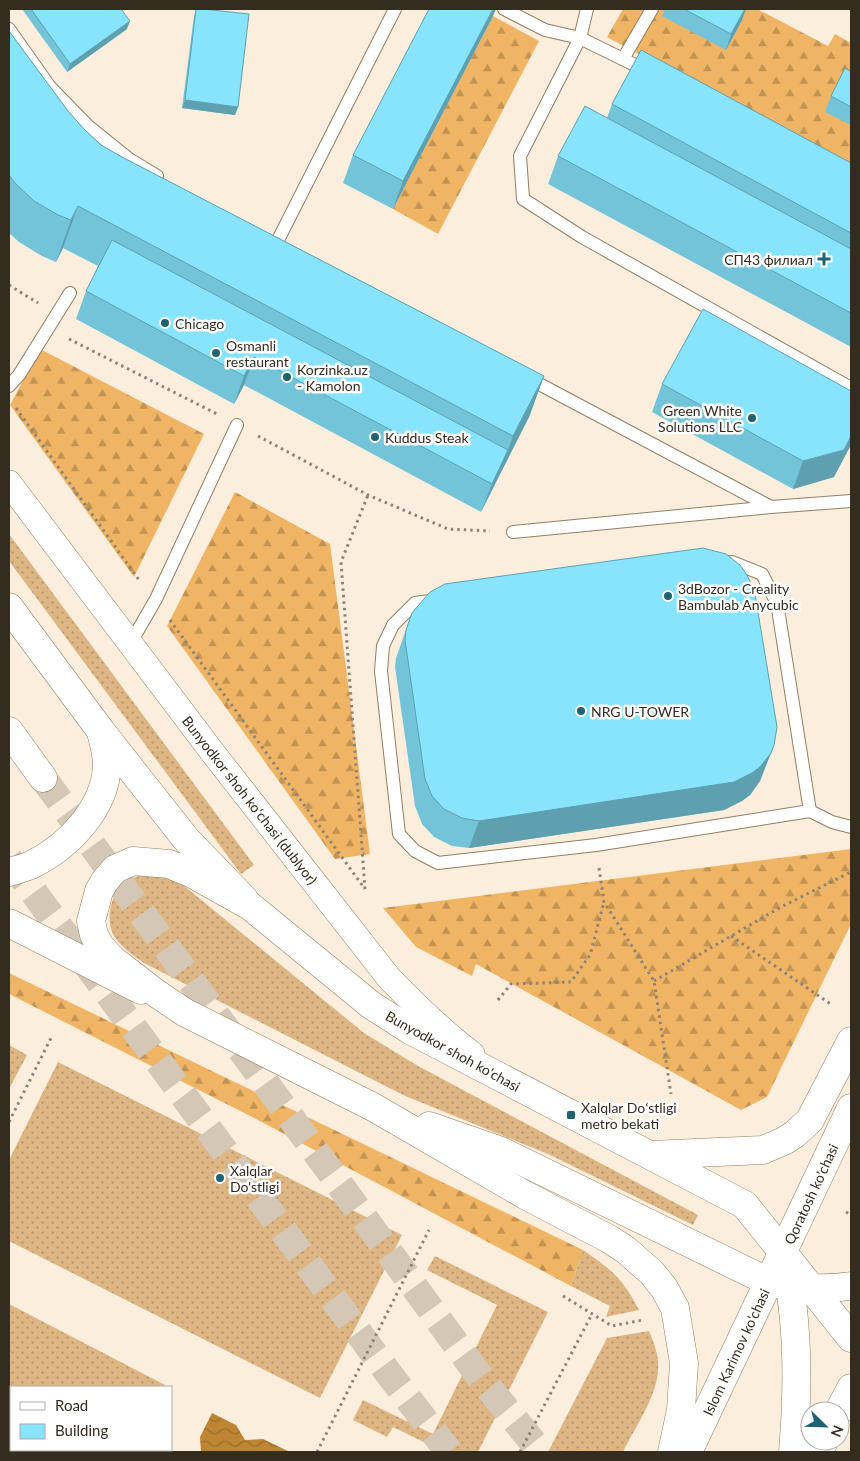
<svg xmlns="http://www.w3.org/2000/svg" width="860" height="1461" viewBox="0 0 860 1461" font-family="Lato,sans-serif">
	<style>
		.grass { fill: url(#grass-dots) }
		.forest { fill: url(#forest-firs) }
		.water { fill: url(#water-waves) }
		.lines { fill: none; stroke-linecap: round; stroke-linejoin: round }
		.primary-tunnel { stroke: #d4c7b6; stroke-width: 28; stroke-dasharray: 28 14; stroke-linecap: butt }
		.service-casing { stroke: #937e62; stroke-width: 14 }
		.minor-casing { stroke: #937e62; stroke-width: 26 }
		.tertiary-casing { stroke: #937e62; stroke-width: 29 }
		.primary-casing { stroke: #937e62; stroke-width: 29 }
		.path { stroke: #8f8375; stroke-width: 3; stroke-dasharray: 2.5 4; stroke-linecap: butt }
		.service { stroke: #fff; stroke-width: 12 }
		.minor { stroke: #fff; stroke-width: 25 }
		.tertiary { stroke: #fff; stroke-width: 28 }
		.primary { stroke: #fff; stroke-width: 28 }
		.wall { fill: #74c4d9 }
		.shaded-wall { fill: #5ea0b0 }
		.building { fill: #87e4fc; stroke: #5ea0b0 }
		.poi-dot { fill: #1d6374; stroke: #fff; stroke-width: 2 }
		.labels { text-anchor: middle; dominant-baseline: central; stroke-width: 5; stroke-linejoin: round; paint-order: stroke }
		.poi-label { font-size: 14px; fill: #352c20; stroke: #fff; text-anchor: start }
		.street-label { font-size: 14px; fill: #352c20; stroke: #fff }
	</style>
	<defs>
		<pattern id="grass-dots" width="8" height="8" patternUnits="userSpaceOnUse" patternTransform="scale(1.25)"><rect width="8" height="8" fill="#ddb684"/><path d="M2 2h.1M6 6h.1" fill="none" stroke="#b4946c" stroke-width="1.8" stroke-linecap="round"/></pattern>
		<pattern id="forest-firs" width="22" height="20" patternUnits="userSpaceOnUse" patternTransform="scale(1.25)"><rect width="22" height="20" fill="#efb565"/><path d="M5 1l3.5 6h-7zM16 11l3.5 6h-7z" fill="#c29353"/></pattern>
		<pattern id="water-waves" width="16" height="10" patternUnits="userSpaceOnUse" patternTransform="scale(1.25)"><rect width="16" height="10" fill="#be8634"/><path d="M0 5q4-4 8 0t8 0" fill="none" stroke="#9b6e2c"/></pattern>
	</defs>
	<rect width="100%" height="100%" fill="#fceedc"/>
	<g class="grass">
		<path d="M9 534 254 865 241 874 9 561Z"/>
		<path d="M149 874 173 879 183 885 364 1033 418 1066 698 1215 693 1225 548 1154 403 1095 144 963C133 955 119 946 113 934 106 920 110 898 121 886 128 879 139 875 149 874Z"/>
		<path d="M9 1045 27 1055 9 1089Z"/>
		<path d="M58 1062 402 1235 320 1398 9 1241V1160Z"/>
		<path d="M583 1250C612 1270 623 1279 639 1310L606 1317 610 1306 571 1286Z"/>
		<path d="M435 1256 548 1312 478 1452H444L393 1427 387 1437 353 1420 363 1400 433 1434 497 1305 427 1270Z"/>
		<path d="M9 1304 165 1385 164 1387H11V1404L9 1403Z"/>
		<path d="M649 1331C653 1340 657 1351 658 1361 661 1392 636 1425 623 1452H548L607 1338Z"/>
	</g>
	<g class="forest">
		<path d="M623 9H757L828 46 835 34 851 43V168L607 37Z"/>
		<path d="M493 16 539 41 438 234 393 209Z"/>
		<path d="M40 349 204 434 134 577 10 405Z"/>
		<path d="M235 492 330 544 370 854 335 859 167 626Z"/>
		<path d="M851 849V924L767 1097 741 1110 476 964 472 976 416 947 383 908Z"/>
		<path d="M9 973 583 1250 571 1286 256 1119 9 994Z"/>
	</g>
	<path class="water" d="M212 1413 236 1425 245 1440 263 1439 288 1451 201 1452 200 1437Z"/>
	<g class="lines">
		<g class="primary-tunnel">
			<path d="M43 778 483 1381 541 1452"/>
			<path d="M9 859 389 1374 449 1452"/>
		</g>
		<g class="service-casing">
			<g id="service">
				<path d="M504 9 545 30 580 38 647 71"/>
				<path d="M587 9 580 38 520 156 523 199 582 237 851 388"/>
				<path d="M9 29 50 87 88 126 129 159 157 176"/>
				<path d="M623 59 652 9"/>
				<path d="M276 244 395 9"/>
				<path d="M526 377 771 507 851 501"/>
				<path d="M9 386 19 375 70 293"/>
				<path d="M513 532 771 507"/>
				<path d="M725 563 732 562 762 574 777 603 810 811"/>
				<path d="M437 600 415 603 393 625 383 646 381 671 399 834 415 851 438 863 596 845 810 811 832 822 851 827"/>
				<path d="M130 644 156 599 237 425"/>
			</g>
		</g>
		<g class="minor-casing">
			<path id="minor" d="M9 483 213 753 389 978C415 1005 442 1031 472 1054"/>
		</g>
		<g class="tertiary-casing">
			<g id="tertiary">
				<path d="M9 607 101 731 186 839 244 899"/>
				<path d="M9 872C16 870 24 868 31 865 68 847 105 809 107 766 107 754 104 743 101 732"/>
				<path d="M9 923 141 990"/>
			</g>
		</g>
		<g class="primary-casing">
			<g id="primary">
				<path d="M9 731 43 778"/>
				<path d="M429 1126 501 1151 769 1282C796 1289 823 1290 851 1286"/>
				<path d="M650 1155 763 1150 784 1141 795 1134 810 1120 851 1041"/>
				<path d="M787 1271C799 1330 798 1393 793 1452"/>
				<path d="M839 1411 851 1388"/>
				<path d="M672 1452 681 1410 684 1363 675 1308 664 1288 652 1273 626 1250 609 1239 525 1195 373 1107 184 1012 153 991 113 960 100 946 94 935 91 921 99 891 104 882 115 869 133 861 169 864 191 873 250 906 371 1005 410 1030 745 1205 851 1338"/>
				<path d="M688 1452 851 1108"/>
				<path d="M818 1452 824 1441"/>
			</g>
		</g>
		<g class="path">
			<path d="M9 285 38 303"/>
			<path d="M69 339 217 414"/>
			<path d="M16 408 139 580"/>
			<path d="M258 436 368 495 448 529 490 531"/>
			<path d="M170 620 365 889"/>
			<path d="M599 868 604 902 654 981 671 1094"/>
			<path d="M365 889 341 562 368 495"/>
			<path d="M731 936 832 1005"/>
			<path d="M654 981 781 907 851 872"/>
			<path d="M498 1000 511 984 571 982 590 955 604 902"/>
			<path d="M9 1122 52 1036"/>
			<path d="M846 1212 851 1215"/>
			<path d="M563 1296 612 1326 643 1320"/>
			<path d="M317 1452 429 1230"/>
			<path d="M520 1452 592 1314"/>
		</g>
		<use href="#service" class="service"/>
		<use href="#minor" class="minor"/>
		<use href="#tertiary" class="tertiary"/>
		<use href="#primary" class="primary"/>
	</g>
	<g class="wall">
		<path d="M22 9H121L127 29 67 72Z"/>
		<path d="M196 9 238 107 235 115 182 108 194 16Z"/>
		<path d="M665 9H746L742 20 726 50 662 16Z"/>
		<path d="M493 16 393 209 343 183 353 155Z"/>
		<path d="M9 31 68 111 84 129 101 145 122 157 544 376 529 417 498 478 481 512 244 385 234 404 76 319 86 291 98 266 63 248 56 262 42 256 19 242 9 233Z"/>
		<path d="M851 72V125L825 112 831 96Z"/>
		<path d="M612 104 851 163V347L548 184 558 156 607 118Z"/>
		<path d="M662 384 834 477 793 489 652 412Z"/>
		<path d="M412 613 774 745 760 781 750 795 742 801 724 810 469 848 452 846 434 837 422 824 415 806 395 667 396 658Z"/>
	</g>
	<g class="shaded-wall">
		<path d="M493 9H496L493 16 393 209 403 181Z"/>
		<path d="M745 9H746L742 20 726 50 731 34Z"/>
		<path d="M130 21 127 29 67 72 70 64Z"/>
		<path d="M185 100 238 107 235 115 182 108Z"/>
		<path d="M78 206 63 248 56 262 71 220Z"/>
		<path d="M254 357 244 385 234 404 244 376Z"/>
		<path d="M544 376 529 417 498 478 481 512 492 484 508 450 513 436Z"/>
		<path d="M851 436V445L834 477 793 489 803 461Z"/>
		<path d="M774 745 760 781 750 795 742 801 724 810 469 848 479 821Z"/>
	</g>
	<g class="building">
		<path d="M31 9H121L130 21 70 64Z"/>
		<path d="M196 9H203L249 14 238 107 185 100Z"/>
		<path d="M429 9H493L403 181 353 155Z"/>
		<path d="M684 9H745L731 34Z"/>
		<path d="M9 31 68 111 84 129 101 145 122 157 544 376 513 436 78 206 71 220 58 215 34 201 15 183 9 175Z"/>
		<path d="M641 50 851 163V233L612 104Z"/>
		<path d="M845 68 851 72V107L831 96Z"/>
		<path d="M585 106 851 249V313L558 156Z"/>
		<path d="M112 240 508 450 492 484 254 357 244 376 86 291Z"/>
		<path d="M703 309 851 391V436L844 450 803 461 662 384Z"/>
		<path d="M703 548 726 554 740 565 745 572 754 588 777 727 774 745 771 753 760 767 752 773 734 782 479 821 462 818 444 809 432 796 425 779 405 640 406 630 412 613 430 592 445 584Z"/>
	</g>
	<g class="poi-dot">
		<path d="M821.5 251.5h5v5h5v5h-5v5h-5v-5h-5v-5h5z"/>
		<circle cx="165" cy="323" r="5"/>
		<circle cx="216" cy="353" r="5"/>
		<circle cx="287" cy="377" r="5"/>
		<circle cx="752" cy="418" r="5"/>
		<circle cx="375" cy="437" r="5"/>
		<circle cx="668" cy="596" r="5"/>
		<circle cx="581" cy="711" r="5"/>
		<rect x="566" y="1110" width="10" height="10" rx="2.5"/>
		<circle cx="220" cy="1178" r="5"/>
	</g>
	<g class="labels">
		<g class="poi-label">
			<text x="813" y="259" text-anchor="end">СП43 филиал</text>
			<text x="175" y="323">Chicago</text>
			<text x="226" y="345">Osmanli<tspan x="226" dy="16">restaurant</tspan></text>
			<text x="297" y="369">Korzinka.uz<tspan x="297" dy="16">- Kamolon</tspan></text>
			<text x="742" y="410" text-anchor="end">Green White<tspan x="742" dy="16">Solutions LLC</tspan></text>
			<text x="385" y="437">Kuddus Steak</text>
			<text x="678" y="588">3dBozor - Creality<tspan x="678" dy="16">Bambulab Anycubic</tspan></text>
			<text x="591" y="711">NRG U-TOWER</text>
			<text x="581" y="1107">Xalqlar Doʻstligi<tspan x="581" dy="16">metro bekati</tspan></text>
			<text x="230" y="1170">Xalqlar<tspan x="230" dy="16">Do'stligi</tspan></text>
		</g>
		<g class="street-label">
			<text transform="translate(250 800) rotate(52)">Bunyodkor shoh koʻchasi (dublyor)</text>
			<text transform="translate(453 1051) rotate(29)">Bunyodkor shoh ko'chasi</text>
			<text transform="translate(811 1194) rotate(-65)">Qoratosh ko'chasi</text>
			<text transform="translate(736 1352) rotate(-65)">Islom Karimov ko'chasi</text>
		</g>
	</g>
	<rect width="860" height="1461" fill="none" stroke="#352c20" stroke-width="20"/>
	<rect x="10" y="1386" width="162" height="65" fill="#ffffff" stroke="#aeaba6"/>
	<rect x="20" y="1402" width="25" height="8" fill="#ffffff" stroke="#aeaba6"/>
	<text x="55" y="1411" font-size="15" fill="#352c20">Road</text>
	<rect x="20" y="1424" width="25" height="15" fill="#87e4fc" stroke="#aeaba6"/>
	<text x="55" y="1436" font-size="15" fill="#352c20">Building</text>
	<g transform="translate(825 1426) rotate(113)"><circle r="24" fill="#ffffff" stroke="#aeaba6"/>
	<path d="M0-4L9 19L0 12L-9 19Z" fill="#1d6374"/>
	<text y="-8" font-size="14" font-weight="bold" text-anchor="middle" fill="#352c20">N</text>
	</g>
</svg>
